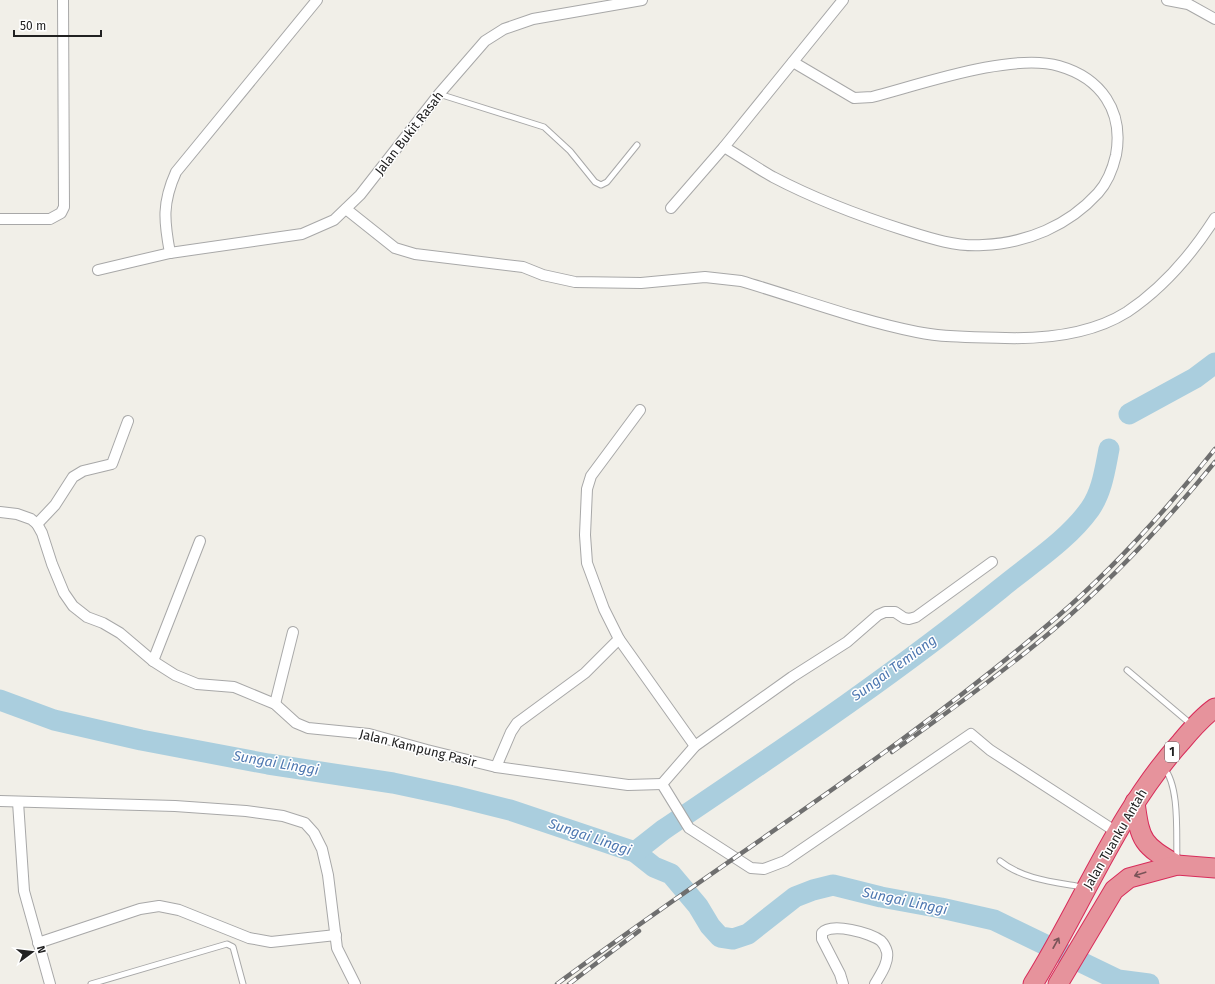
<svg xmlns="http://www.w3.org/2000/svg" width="1215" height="984" viewBox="0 0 1215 984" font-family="'Fira Sans',sans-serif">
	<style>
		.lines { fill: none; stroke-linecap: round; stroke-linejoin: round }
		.river { stroke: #aacede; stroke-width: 21 }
		.lane-casing { stroke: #a8a8a8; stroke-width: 7 }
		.street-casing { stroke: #a8a8a8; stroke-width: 12 }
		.highway-casing { stroke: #d82c5a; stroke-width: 21 }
		.lane { stroke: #fff; stroke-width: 5 }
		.street { stroke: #fff; stroke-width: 10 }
		.highway { stroke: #e6939c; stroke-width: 19 }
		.rail-casing { stroke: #6f6f6f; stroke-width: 4.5 }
		.rail { stroke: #fff; stroke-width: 3; stroke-dasharray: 9; stroke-linecap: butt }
		.oneway { stroke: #7a5458 }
		.labels { text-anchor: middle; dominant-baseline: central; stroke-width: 3; stroke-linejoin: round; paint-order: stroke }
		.shield { fill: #fff; stroke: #646464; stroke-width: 1 }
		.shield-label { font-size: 12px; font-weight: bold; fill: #212121 }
		.street-label { font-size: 13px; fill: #212121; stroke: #fff }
		.water-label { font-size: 14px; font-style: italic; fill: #4e78b1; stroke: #fff }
	</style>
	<rect width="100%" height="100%" fill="#f1efe8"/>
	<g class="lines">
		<g class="river">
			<path d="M1129 414 1195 378 1215 363"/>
			<path d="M0 700 54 720 141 740 268 764 393 783 454 796 510 810 635 852 654 867 671 874 698 906 710 926 720 937 733 939 748 934 795 897 813 890 833 885 881 897 941 908 994 920 1118 980 1149 984"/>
			<path d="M635 852 663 830C777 753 893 676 1000 589 1030 564 1067 541 1090 509 1102 492 1105 469 1109 449"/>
		</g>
		<g class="lane-casing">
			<g id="lane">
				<path d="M439 94 544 127 570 151 595 182 601 185 607 182 637 145"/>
				<path d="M1127 670 1192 725"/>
				<path d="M1164 768C1180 787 1176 835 1177 860"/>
				<path d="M1000 861C1022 879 1054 882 1082 887"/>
				<path d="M91 984 227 944 233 947 243 984"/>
			</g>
		</g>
		<g class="street-casing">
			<g id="street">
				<path d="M1167 0 1188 4 1215 19"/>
				<path d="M724 147C741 157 757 168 773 177 815 199 860 216 904 230 929 238 956 247 983 245 1027 243 1068 226 1098 193 1107 183 1113 168 1116 155 1124 111 1101 78 1059 66 1012 52 919 85 872 97L854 98 793 62"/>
				<path d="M671 208 724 147 843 0"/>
				<path d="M346 209 395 248 415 254 523 267 543 275 575 282 641 283 705 277 741 281C799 298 857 320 917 332 946 338 976 337 1005 338 1044 339 1092 334 1127 312 1163 288 1192 254 1215 218"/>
				<path d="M0 219H50L61 213 64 207 63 0"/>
				<path d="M170 253C164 221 162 203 176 172L317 0"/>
				<path d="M98 270 170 253 302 234 334 220 360 195 439 94 485 41 504 29 533 19 642 0"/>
				<path d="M0 512 17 514 31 519 37 524 42 533 52 564 64 593 73 606 87 617 103 623 120 633 153 661 175 675 197 684 234 687 275 704 296 723 308 728 369 734 427 750 496 767 628 785 662 784"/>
				<path d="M37 524 55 505 73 477 83 471 112 464 128 421"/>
				<path d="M619 639 695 746"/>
				<path d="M153 661 200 541"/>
				<path d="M275 704 293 632"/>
				<path d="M496 767 511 732 517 723 585 673 619 639 604 609 587 563 585 535 587 489 591 476 640 410"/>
				<path d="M662 784 689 828 751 868 764 869 785 861 971 734 990 750 1118 833"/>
				<path d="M662 784 695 746 792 677 847 642 878 615 885 612H895L904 618 909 619 916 617 992 562"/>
				<path d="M0 801 175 806 246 811 283 816 305 823 314 833 322 849 328 875 337 948 355 984"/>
				<path d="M18 802 24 891 50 984"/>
				<path d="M38 943 140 909 159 906 179 910 249 938 271 942 336 935"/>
				<path d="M843 984 840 974 822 939V933C831 922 871 933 881 941 884 944 886 948 887 952 889 963 880 975 875 984"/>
			</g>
		</g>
		<g class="highway-casing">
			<g id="highway">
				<path d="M1135 802C1140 842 1143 845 1177 865"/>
				<path d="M1033 984C1083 904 1117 813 1181 742 1191 730 1202 717 1215 708"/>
				<path d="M1058 984 1114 890 1129 878 1177 865 1215 868"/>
			</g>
		</g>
		<use href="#lane" class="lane"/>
		<use href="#street" class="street"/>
		<use href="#highway" class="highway"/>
		<g class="rail-casing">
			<g id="rail">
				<path d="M892 752C947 713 1002 673 1053 630 1113 579 1166 522 1215 462"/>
				<path d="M557 984C723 861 900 752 1057 617 1115 567 1167 509 1215 449"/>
				<path d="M569 984 639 931"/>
			</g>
		</g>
		<use href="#rail" class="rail"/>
	</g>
	<defs><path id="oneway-shaft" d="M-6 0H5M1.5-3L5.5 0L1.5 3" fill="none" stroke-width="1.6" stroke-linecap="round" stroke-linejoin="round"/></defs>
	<g class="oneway">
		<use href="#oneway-shaft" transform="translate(1140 874) rotate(162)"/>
		<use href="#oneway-shaft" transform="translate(1056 943) rotate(-61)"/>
	</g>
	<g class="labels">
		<rect class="shield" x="1165" y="742" width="14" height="20" rx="3"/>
		<g class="shield-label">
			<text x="1172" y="752">1</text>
		</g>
		<g class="street-label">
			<text transform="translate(409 133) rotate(-52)">Jalan Bukit Rasah</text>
			<text transform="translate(418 748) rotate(14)">Jalan Kampung Pasir</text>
			<text transform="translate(1115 839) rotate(-60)">Jalan Tuanku Antah</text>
		</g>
		<g class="water-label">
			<text transform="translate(894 668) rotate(-36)">Sungai Temiang</text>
			<text transform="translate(276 763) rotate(10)">Sungai Linggi</text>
			<text transform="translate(590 837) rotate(19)">Sungai Linggi</text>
			<text transform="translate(905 901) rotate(12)">Sungai Linggi</text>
		</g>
	</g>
	<g transform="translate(32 952) rotate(75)" stroke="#ffffff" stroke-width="3" paint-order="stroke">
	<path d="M0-3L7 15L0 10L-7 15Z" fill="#212121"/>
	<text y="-6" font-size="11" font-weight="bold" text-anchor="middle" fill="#212121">N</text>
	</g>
	<path d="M14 30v6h87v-6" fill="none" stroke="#212121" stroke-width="2"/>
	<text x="20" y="30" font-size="12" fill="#212121" stroke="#ffffff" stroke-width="3" paint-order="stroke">50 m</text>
</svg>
